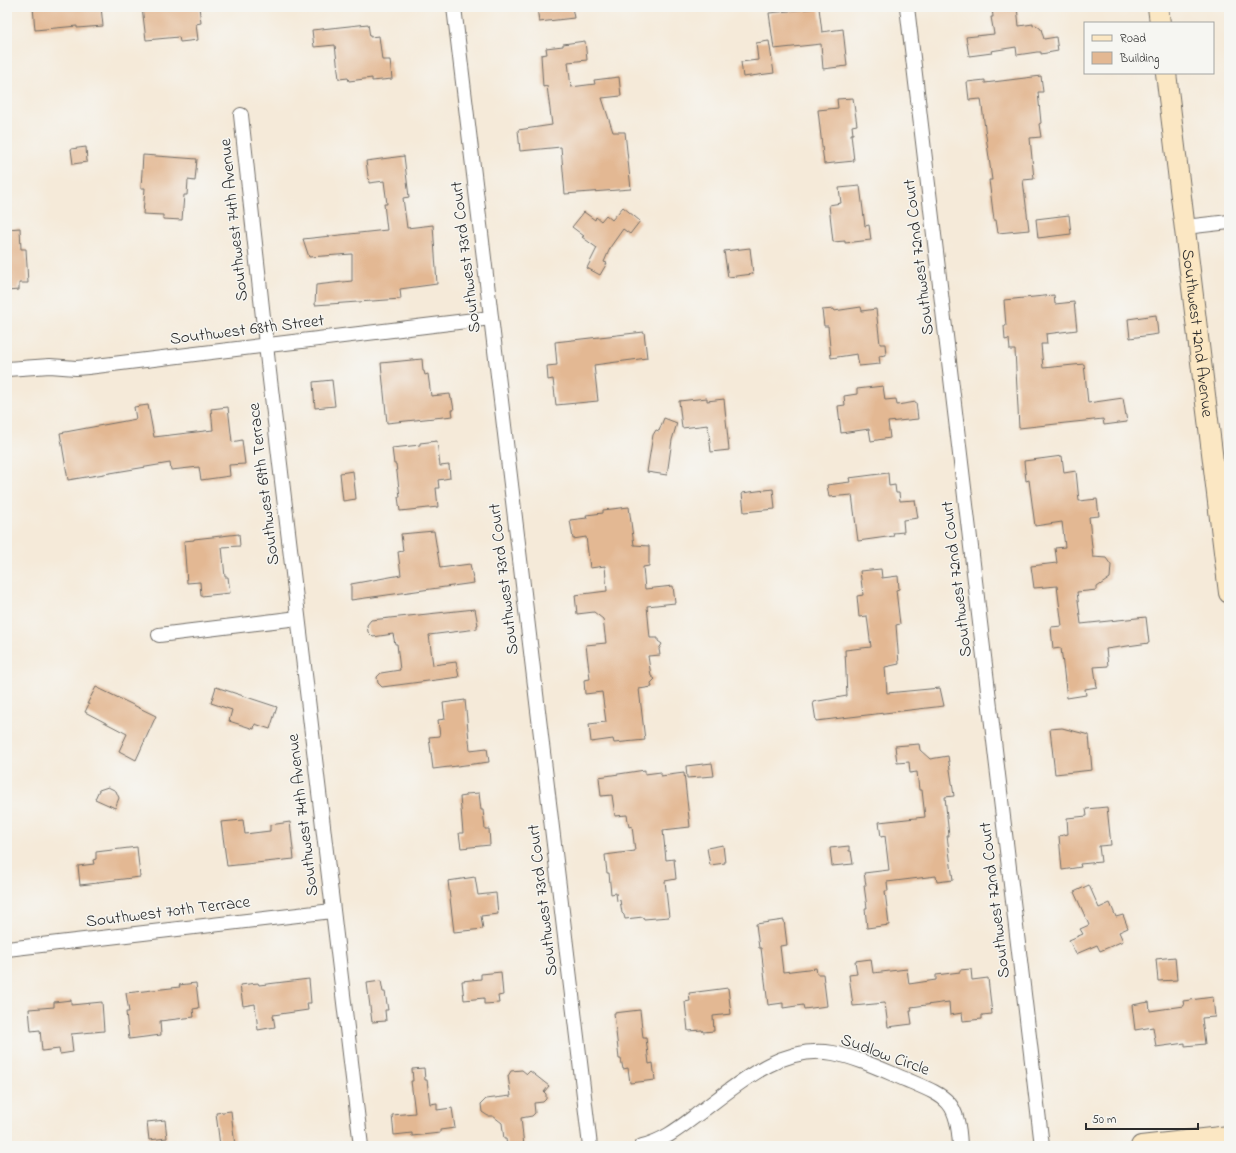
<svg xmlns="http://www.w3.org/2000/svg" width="1236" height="1153" viewBox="0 0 1236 1153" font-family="'Indie Flower',sans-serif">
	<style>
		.building { fill: #e3b893 }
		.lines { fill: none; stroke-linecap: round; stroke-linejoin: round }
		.street-casing { stroke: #726e68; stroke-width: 16 }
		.secondary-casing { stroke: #726e68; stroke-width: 22 }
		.street { stroke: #fff; stroke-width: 14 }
		.secondary { stroke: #fbe7c3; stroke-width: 20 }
		.labels { text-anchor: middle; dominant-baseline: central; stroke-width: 3; stroke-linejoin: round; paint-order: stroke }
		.street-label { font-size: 17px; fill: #2b2b2b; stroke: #f6f6f2 }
	</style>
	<rect width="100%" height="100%" fill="#f6f6f2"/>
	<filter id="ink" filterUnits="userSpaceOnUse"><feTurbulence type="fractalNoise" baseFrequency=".025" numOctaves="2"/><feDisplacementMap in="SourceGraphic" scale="8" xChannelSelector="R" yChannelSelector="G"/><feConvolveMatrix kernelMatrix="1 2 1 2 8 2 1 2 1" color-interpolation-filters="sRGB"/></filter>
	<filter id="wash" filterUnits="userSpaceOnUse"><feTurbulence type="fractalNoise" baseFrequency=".012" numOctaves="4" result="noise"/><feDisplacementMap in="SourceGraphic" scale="16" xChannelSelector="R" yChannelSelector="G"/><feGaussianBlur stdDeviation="0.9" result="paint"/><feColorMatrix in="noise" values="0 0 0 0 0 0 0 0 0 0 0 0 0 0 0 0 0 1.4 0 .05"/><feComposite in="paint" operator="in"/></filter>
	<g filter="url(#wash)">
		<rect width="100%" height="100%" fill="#f5ead9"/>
		<g id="blocks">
			<g class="building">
				<path d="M33 7H101L103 26 77 28V26L35 30Z"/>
				<path d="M142 7H199L201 23 196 24 198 40 180 42 179 37 146 40Z"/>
				<path d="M537 7H572L574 18 539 22Z"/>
				<path d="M992 7H1017L1019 26 1033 24V26L1036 25 1041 29 1044 39 1056 37 1058 51 1041 54V52H1037L1017 55 1016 47 991 51 992 53 969 56 966 37 994 34 991 17H993Z"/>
				<path d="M819 8 822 32 843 29 847 66 823 69 821 44 774 49 769 13Z"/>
				<path d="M368 24 370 37 379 36 382 60H390L392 79 372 81V78L349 81 348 78 339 79 335 45 314 47 312 30Z"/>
				<path d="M585 41 587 60 568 62 571 87 595 84 594 80 619 77 621 96 602 98 613 132H625L631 189 565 194 561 147 520 151 518 130 552 125 547 86 543 87 541 55 547 54 546 48 563 46V44Z"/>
				<path d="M769 41 774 73 743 77 741 62 758 60 756 43Z"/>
				<path d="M1041 76 1043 92H1038L1041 123 1039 124 1041 137 1030 138 1034 179 1023 180 1029 230 998 233 996 220H994L989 180H992L981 99 969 100 967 82 985 80V83Z"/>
				<path d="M853 98 857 125 852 126 853 134H851L854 161 824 164 818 110 838 108 837 99Z"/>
				<path d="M86 147 87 162 73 164 71 149Z"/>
				<path d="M143 155 197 159 195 181 188 180 187 195H184L182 220 163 219V215L143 214 145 188H141Z"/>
				<path d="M404 156 409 197 403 198 407 228 433 225 437 284 400 289 401 299 315 305 316 285 352 281V254L309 257 303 239 387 230 384 204H387L384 181 369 183 366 161Z"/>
				<path d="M860 186 865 226 869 225 871 240 845 243V241L833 242 829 205 841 203 839 188Z"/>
				<path d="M623 207 640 221 630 234 623 229 611 246 604 262 607 263 600 275 587 268 597 248 582 237 584 236 572 227 584 212 595 220 596 217 601 221 606 215 612 220Z"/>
				<path d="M1069 215 1071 234 1038 238 1036 219Z"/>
				<path d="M20 228 21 249H26L28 283H19V290L7 291V229Z"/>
				<path d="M750 248 753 274 728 277 724 251Z"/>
				<path d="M1054 295 1055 304 1074 302 1077 330 1046 334 1047 344H1041L1043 368 1084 364 1088 403 1123 398 1127 422 1104 425 1103 419 1019 428 1015 350H1010L1009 339 1005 340 1004 326H1006L1004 300Z"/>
				<path d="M861 307 862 311 876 309 880 344H885L886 355 879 356 880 364 859 366 857 354 831 358 828 326H824L822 310 834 309V311Z"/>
				<path d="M1156 315 1158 334 1130 338 1128 319Z"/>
				<path d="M644 332 647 358 594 365 598 401 556 405 553 379 548 380 547 366 557 365 555 342Z"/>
				<path d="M422 359 423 371H424L425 375 428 374 431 396 450 394 451 399H452L454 410H452L453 416 387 423 381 363Z"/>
				<path d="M332 380 335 406 315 408 313 382Z"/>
				<path d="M883 386 885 400 896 399 897 405 916 402 918 419 888 422 890 438 871 441 869 429 841 433 838 406 845 405 844 396 857 394V389Z"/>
				<path d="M707 398V401L724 399 729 450 711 452 708 425 682 428 679 401Z"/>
				<path d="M148 405 154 437 213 430 211 409 228 407 232 442 242 440 245 464 229 465 230 476 201 480 199 467 171 470 170 463 68 480 60 433 136 419 134 407Z"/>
				<path d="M664 418 677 423 672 440 667 475 647 472 653 435 656 430 659 431Z"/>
				<path d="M437 441 440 466 449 465 450 478 438 480 439 488H436L438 507 400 511 398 497H400L396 464H394L392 448 420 445V443Z"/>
				<path d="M1062 456 1064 473 1076 471 1079 501 1097 499 1099 516 1089 517 1093 557 1106 558 1111 565 1110 578 1097 587V590L1077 592 1081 624 1146 617 1149 643 1106 649 1108 666 1094 667 1097 687 1085 689 1086 695 1067 698 1061 648 1053 649 1051 627 1062 626 1057 586 1034 588 1031 566 1057 563 1055 548 1065 547 1062 522 1035 526 1029 480 1026 481 1024 461Z"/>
				<path d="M353 471 356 499 343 501 340 473Z"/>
				<path d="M888 473 889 486 895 485 896 493H899L900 501 915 500 918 518 903 520 904 532 893 533 894 536 858 541 852 495 829 497 827 485 850 482 849 478Z"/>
				<path d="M773 489 775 509 744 512 742 493Z"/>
				<path d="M629 507 634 545 649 546V566L643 567 645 589 673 586 675 603 647 606 650 638H658V641L662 644 659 649 660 655 648 656 651 676 655 679 651 683 652 687 639 689 645 740 614 743 613 739 591 742 589 724 606 722 602 692 585 694 584 680 590 679 586 645 606 643 603 619 594 612 577 614 575 595 607 591 605 566 590 568 586 537 573 539 570 520 587 518 586 515 603 513V510Z"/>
				<path d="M434 531 440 568 470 564 474 583 351 600V584L401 575 398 552 403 551 401 534Z"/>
				<path d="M239 534 240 546 222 547 225 577H228L230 593 201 596 200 582 187 583 184 541 194 540V539Z"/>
				<path d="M881 569 882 578 898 576 899 589 896 590 900 624 896 625 899 664 885 667 887 693 940 688 944 706 816 721 813 702 847 696 845 650 871 647 867 616 859 617 857 596 863 595 860 571Z"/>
				<path d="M475 609 478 625H477V629L429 635 433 665 456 662 459 677 382 687 378 683 377 677 381 673 400 670 397 644H395L393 634 373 637 368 632 367 625 371 620Z"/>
				<path d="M96 687 156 716 136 760 119 751 127 734 85 712 89 704H87Z"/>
				<path d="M216 687 277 707 270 729 255 724 254 729 229 721 232 710 211 703Z"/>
				<path d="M465 700 470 750 487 748 489 762 433 769 429 737 440 736 438 720 445 719 443 703Z"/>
				<path d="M1062 728 1089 735 1092 770 1055 774 1050 729Z"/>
				<path d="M919 744 920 750 930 759 948 756 954 796 945 797 949 836H947L953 880 937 882 936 876 887 882 888 891H885L889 925 867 928 865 908H867L864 885H866L864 873 889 870 885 836 881 837 879 822 925 817 922 790H919L917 772 910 773 909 762 897 763 895 746Z"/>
				<path d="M712 763 714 776 687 778 686 766Z"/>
				<path d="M645 770V774L661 772V776L684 773 690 827 663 830 666 860 674 859 676 879 665 881 669 917 644 919 643 917 625 919 624 915 622 913 620 900 617 901 616 893 611 894 609 873H607L605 855 635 851 632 826 629 827 627 815 615 816 612 795 601 796 599 777Z"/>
				<path d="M108 787 116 791 119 798 115 808 95 799 99 790Z"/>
				<path d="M479 793 481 810H483L485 829H489L490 845 461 848 459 833H463L460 797 466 796V794Z"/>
				<path d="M1107 807 1111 845 1099 846 1101 862 1080 864 1081 867 1062 870 1059 836 1068 834 1067 818 1087 816 1086 809Z"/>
				<path d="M243 820 245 834 270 831V825L290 822 294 859 227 866 221 822Z"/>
				<path d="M723 845 725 863 710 865 707 848Z"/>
				<path d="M849 846V851H851L853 864 832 866 830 848Z"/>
				<path d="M137 847 140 877 98 882V883L80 885 78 866 94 864 93 860 96 859V852Z"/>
				<path d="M475 877 478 895 496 893 498 914 481 916 483 929 454 932 448 881Z"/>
				<path d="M1089 885 1099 908 1110 903 1116 917 1123 915 1128 928 1119 932 1123 941 1100 951 1097 945 1076 954 1069 940 1083 934 1080 929 1089 925 1074 892Z"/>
				<path d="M784 920 787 945 780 946 783 972 816 968 817 974H823L827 1006 804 1009 803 1005 783 1008V1003L768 1005 761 948H759L756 924Z"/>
				<path d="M1175 957 1177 980 1158 981 1156 959Z"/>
				<path d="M871 959 873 973 907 969 909 984 936 980V975L960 972V970L971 969 972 980 988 978 992 1014 982 1015V1019L963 1021 962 1013 950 1015 949 1002 911 1007 912 1011H910L912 1024 888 1027 885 1003 853 1006 849 975 857 974 855 961Z"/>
				<path d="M501 972 503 995 498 996 499 1003 484 1004V998L464 1000 462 981 481 979V974Z"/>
				<path d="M309 979 311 1003H307L308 1010 273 1015 275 1027 258 1030 255 1004 243 1006 240 985 258 983 259 985Z"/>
				<path d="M381 981 383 992H385L388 1010H385L386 1021 372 1022 367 983Z"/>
				<path d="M196 983 199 1008 193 1009 194 1017 160 1021 161 1035 129 1039 126 1012H129L126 993 180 987 179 985Z"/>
				<path d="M728 988 731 1014 713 1016 714 1031 703 1032 702 1030 688 1031 685 1002 690 1001 689 993Z"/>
				<path d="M1213 997 1215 1017 1202 1018 1205 1044 1185 1046V1043L1156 1047 1153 1027 1135 1030 1132 1005 1149 1002 1150 1011 1184 1006 1183 1001Z"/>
				<path d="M71 1000V1005L102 1002 104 1031 71 1034 73 1052 60 1054 59 1049 42 1051 40 1030 31 1031 29 1009 54 1007V1002Z"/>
				<path d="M640 1010 643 1038H646L649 1064 653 1063 655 1080 630 1083 628 1068 623 1069 621 1059H619L614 1013Z"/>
				<path d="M424 1068 425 1080H427L430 1104 437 1103V1110L452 1108 455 1128 440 1130V1133L412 1136V1133L394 1135 392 1115 415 1113 411 1081H413L412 1069Z"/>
				<path d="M522 1070 527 1074 530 1071 549 1086 544 1092 546 1094V1099L543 1102 534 1103 535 1113 532 1116 521 1118 524 1146H507L506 1139H504L502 1123 493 1116H488L482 1112 481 1104 486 1099 511 1096 508 1076 511 1071Z"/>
				<path d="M231 1111 235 1146H220L216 1113Z"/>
				<path d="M165 1120 167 1138 149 1140 147 1122Z"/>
			</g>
		</g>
	</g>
	<g filter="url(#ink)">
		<use href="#blocks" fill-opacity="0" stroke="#726e68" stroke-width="1"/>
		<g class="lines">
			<g class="street-casing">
				<g id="street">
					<path d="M454 7 590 1146"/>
					<path d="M907 7 1042 1146"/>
					<path d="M241 115 268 363 361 1146"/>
					<path d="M1185 227 1229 222"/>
					<path d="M7 369 50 366 76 368 88 367 491 318"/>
					<path d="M159 635 298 618"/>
					<path d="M7 949 332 911"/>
					<path d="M642 1146C665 1141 683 1125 702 1111 739 1083 783 1044 833 1053 859 1058 883 1070 907 1080 947 1097 958 1100 960 1146"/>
				</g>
			</g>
			<g class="secondary-casing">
				<g id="secondary">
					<path d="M1158 7 1160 23"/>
					<path id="s1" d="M1166 73 1229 593"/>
					<path d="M1141 1146 1229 1136"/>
				</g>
			</g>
			<use href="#street" class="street"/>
			<use href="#secondary" class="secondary"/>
		</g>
	</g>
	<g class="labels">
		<g class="street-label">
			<text transform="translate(234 220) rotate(-96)">Southwest 74th Avenue</text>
			<text transform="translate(466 257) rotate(-97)">Southwest 73rd Court</text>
			<text transform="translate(919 257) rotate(-97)">Southwest 72nd Court</text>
			<text transform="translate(247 330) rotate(-7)">Southwest 68th Street</text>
			<text stroke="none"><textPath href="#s1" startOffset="262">Southwest 72nd Avenue</textPath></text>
			<text transform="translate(264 484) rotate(-97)">Southwest 69th Terrace</text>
			<text transform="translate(504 579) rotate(-97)">Southwest 73rd Court</text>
			<text transform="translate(957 579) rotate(-97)">Southwest 72nd Court</text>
			<text transform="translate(303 815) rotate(-97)">Southwest 74th Avenue</text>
			<text transform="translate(543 900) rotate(-97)">Southwest 73rd Court</text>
			<text transform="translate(995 900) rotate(-97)">Southwest 72nd Court</text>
			<text transform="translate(168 912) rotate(-7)">Southwest 70th Terrace</text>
			<text transform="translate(885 1055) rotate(20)">Sudlow Circle</text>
		</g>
	</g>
	<rect width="1236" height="1153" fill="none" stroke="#f6f6f2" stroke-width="24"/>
	<rect x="1084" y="22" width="130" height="52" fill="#f6f6f2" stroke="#a5a5a2"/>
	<rect x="1092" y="35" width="20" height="6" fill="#fbe7c3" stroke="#a5a5a2"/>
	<text x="1120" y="42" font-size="12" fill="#2b2b2b">Road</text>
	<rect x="1092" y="52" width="20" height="12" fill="#e3b893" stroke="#a5a5a2"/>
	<text x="1120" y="62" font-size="12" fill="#2b2b2b">Building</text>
	<path d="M1086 1123v6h112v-6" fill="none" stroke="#2b2b2b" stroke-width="2"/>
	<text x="1092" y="1123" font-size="12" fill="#2b2b2b" stroke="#f6f6f2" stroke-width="3" paint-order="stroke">50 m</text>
</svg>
